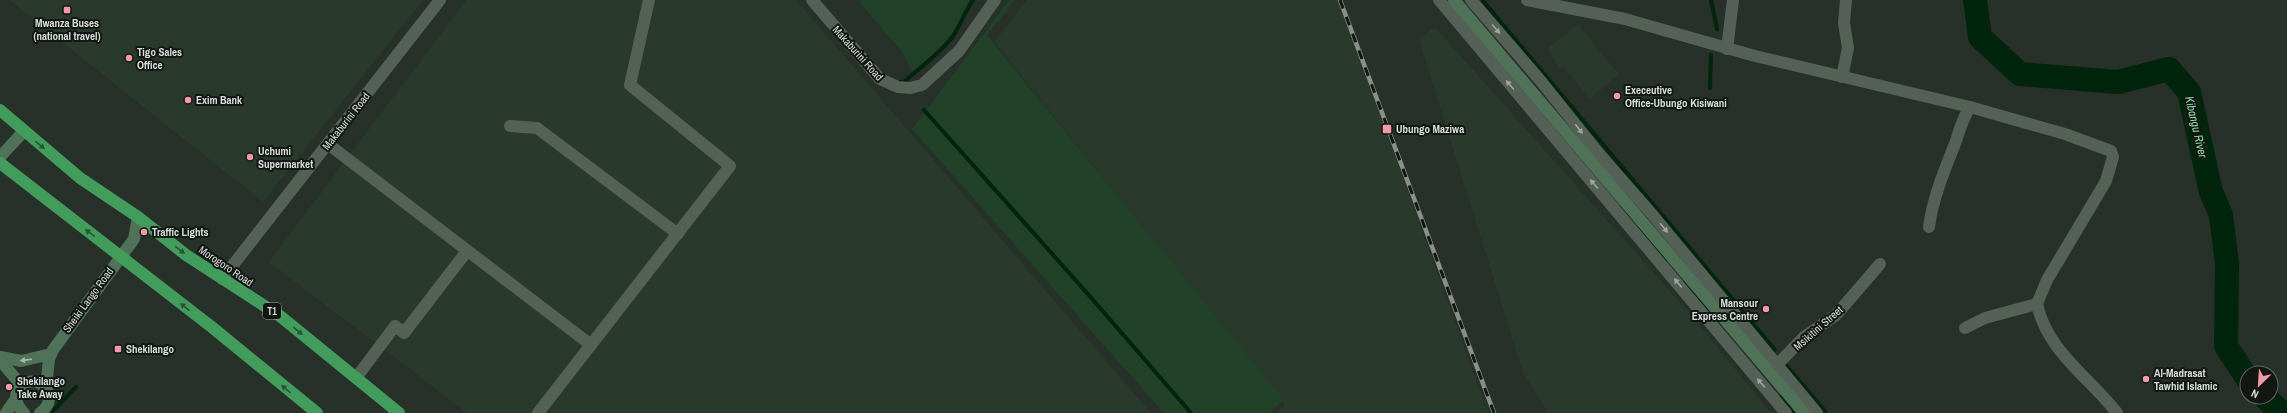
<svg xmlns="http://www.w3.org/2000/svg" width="2287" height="413" viewBox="0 0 2287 413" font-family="'Archivo Narrow',sans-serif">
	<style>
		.built { fill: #29392c }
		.green { fill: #214129 }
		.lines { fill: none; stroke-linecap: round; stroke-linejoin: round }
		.stream { stroke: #00250c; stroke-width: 4 }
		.river { stroke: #00250c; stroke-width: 24 }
		.street { stroke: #556057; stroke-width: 12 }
		.secondary { stroke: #4f7258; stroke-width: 12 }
		.highway { stroke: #429d5c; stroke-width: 12 }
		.rail-casing { stroke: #89908a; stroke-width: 4.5 }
		.rail { stroke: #131714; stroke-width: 3; stroke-dasharray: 9; stroke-linecap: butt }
		.oneway { fill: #9ea69f }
		.oneway2 { fill: #285334 }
		.oneway3 { fill: #a9b9ac }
		.poi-dot { fill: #f39aa7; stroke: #131714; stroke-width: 1.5 }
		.labels { text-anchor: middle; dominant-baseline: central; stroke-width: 4; stroke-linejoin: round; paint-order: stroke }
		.shield { fill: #131714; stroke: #9ea39f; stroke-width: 1 }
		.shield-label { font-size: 10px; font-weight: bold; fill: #d9dfda }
		.poi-label { font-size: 11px; font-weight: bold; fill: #d9dfda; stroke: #131714; text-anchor: start }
		.street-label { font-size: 11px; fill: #d9dfda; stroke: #131714 }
		.water-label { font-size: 12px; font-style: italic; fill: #90daa0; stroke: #131714 }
	</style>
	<rect width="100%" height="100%" fill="#273029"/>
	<g class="built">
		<path d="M9 0H423L263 202Z"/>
		<path d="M466 0H796L1151 413H467L269 262Z"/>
		<path d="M1027 0H1339L1488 413H1276L1285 404 994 42Z"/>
		<path d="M1578 24 1619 75 1589 99 1564 67 1561 69 1547 49Z"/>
		<path d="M1435 27 1687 310 1771 413H1548L1523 373 1419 39Z"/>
	</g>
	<g class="green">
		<path d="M858 0H974C954 29 948 55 912 71L903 53Z"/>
		<path d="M1009 0H1015L987 35 1284 400 1269 413H1164L912 129Z"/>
	</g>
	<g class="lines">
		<g class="stream">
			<path d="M1711 0 1717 29"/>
			<path d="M1483 1 1775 350"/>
			<path d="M900 82 903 83C920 67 940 54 953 36 961 24 965 11 973 0"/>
			<path d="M1710 88 1711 55"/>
			<path d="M924 110 1087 293 1191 413"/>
			<path d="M1621 207 1666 260"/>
			<path d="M1685 283 1717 321"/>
			<path d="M1783 362 1825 411"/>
			<path d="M1781 397 1794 413"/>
			<path d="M51 413 76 387"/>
		</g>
		<g class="river">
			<path d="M1975 0 1980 37 2020 74 2118 82 2169 69 2189 92 2211 192 2221 215 2227 264 2226 346 2247 378"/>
			<path d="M2265 397 2282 413"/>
		</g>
		<g class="street">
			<path d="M812 0 880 79 898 87 910 88 922 85 959 51 995 0"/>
			<path d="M1439 0 1786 413"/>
			<path d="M1471 0 1540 80 1600 155 1651 213 1817 413"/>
			<path d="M1527 0 1625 19 1755 56 1970 107 2065 134 2111 151 2113 157 2106 181 2047 280 2037 304C2047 351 2089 377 2117 413"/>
			<path d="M1727 49 1733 0"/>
			<path d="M1842 77 1848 48 1844 23 1846 0"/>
			<path d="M510 126 537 128 678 234"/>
			<path d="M328 144 591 345"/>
			<path d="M1929 227C1933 197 1945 169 1956 141 1960 128 1963 118 1970 107"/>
			<path d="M222 279 440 0"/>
			<path d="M1965 328 1985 318 2037 304"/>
			<path d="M1773 369 1804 337 1836 315 1880 264"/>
			<path d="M356 378 395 326 404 333 467 251"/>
			<path d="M538 413 730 166 630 85 649 0"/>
		</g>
		<g class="secondary">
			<path d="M1454 0 1804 413"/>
			<path d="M0 157 24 131"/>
			<path d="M0 357 21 361 51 354"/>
			<path d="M0 360 21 385"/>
			<path d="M46 387 49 359 53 350 134 239 138 217"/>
			<path d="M6 413 15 400"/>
			<path d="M24 413C11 400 14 383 34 381 50 385 55 403 40 413"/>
		</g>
		<g class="highway">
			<path d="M0 110 80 178 138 217 186 255 280 316 399 413"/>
			<path d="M0 163 213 328 317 413"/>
		</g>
		<g class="rail-casing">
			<path id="rail" d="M1340 0 1494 413"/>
		</g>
		<use href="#rail" class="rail"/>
	</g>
	<defs><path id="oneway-solid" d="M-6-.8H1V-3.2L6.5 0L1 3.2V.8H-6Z"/></defs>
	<g class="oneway">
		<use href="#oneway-solid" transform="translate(1496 29) rotate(49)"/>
		<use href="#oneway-solid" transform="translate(1510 85) rotate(-130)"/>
		<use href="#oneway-solid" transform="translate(1579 129) rotate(52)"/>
		<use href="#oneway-solid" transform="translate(1594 184) rotate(-131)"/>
		<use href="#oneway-solid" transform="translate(1664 228) rotate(51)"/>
		<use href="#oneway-solid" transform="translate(1678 283) rotate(-130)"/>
		<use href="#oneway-solid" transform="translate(1761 383) rotate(-130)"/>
	</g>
	<g class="oneway2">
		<use href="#oneway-solid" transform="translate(40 145) rotate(40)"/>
		<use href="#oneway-solid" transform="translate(90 233) rotate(-143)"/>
		<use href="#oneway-solid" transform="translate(180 250) rotate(38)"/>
		<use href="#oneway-solid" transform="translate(185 307) rotate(-142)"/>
		<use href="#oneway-solid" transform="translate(298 331) rotate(39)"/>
		<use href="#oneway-solid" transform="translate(286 389) rotate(-140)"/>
	</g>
	<use class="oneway3" href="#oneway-solid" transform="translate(26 360) rotate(173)"/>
	<g class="poi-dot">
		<rect x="63" y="6" width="8" height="8" rx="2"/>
		<circle cx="129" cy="58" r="4"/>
		<circle cx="1617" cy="96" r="4"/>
		<circle cx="188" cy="100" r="4"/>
		<rect x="1382" y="124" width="10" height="10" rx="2"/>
		<circle cx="250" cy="157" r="4"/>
		<circle cx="144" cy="232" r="4"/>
		<circle cx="1766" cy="309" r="4"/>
		<rect x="114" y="345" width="8" height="8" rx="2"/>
		<circle cx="2146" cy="379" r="4"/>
		<circle cx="9" cy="387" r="4"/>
	</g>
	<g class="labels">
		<rect class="shield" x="263" y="303" width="18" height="16" rx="3"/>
		<g class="shield-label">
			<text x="272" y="311">T1</text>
		</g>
		<g class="poi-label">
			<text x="67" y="23" text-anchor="middle">Mwanza Buses<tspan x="67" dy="13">(national travel)</tspan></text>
			<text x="137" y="52">Tigo Sales<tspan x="137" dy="13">Office</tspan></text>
			<text x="1625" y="90">Execeutive<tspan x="1625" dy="13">Office-Ubungo Kisiwani</tspan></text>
			<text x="196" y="100">Exim Bank</text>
			<text x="1396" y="129">Ubungo Maziwa</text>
			<text x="258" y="151">Uchumi<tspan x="258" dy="13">Supermarket</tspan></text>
			<text x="152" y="232">Traffic Lights</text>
			<text x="1758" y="303" text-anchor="end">Mansour<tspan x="1758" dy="13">Express Centre</tspan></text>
			<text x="126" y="349">Shekilango</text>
			<text x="2154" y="373">Al-Madrasat<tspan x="2154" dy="13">Tawhid Islamic</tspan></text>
			<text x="17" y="381">Shekilango<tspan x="17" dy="13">Take Away</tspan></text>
		</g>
		<g class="street-label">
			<text transform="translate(858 53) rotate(48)">Makaburini Road</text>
			<text transform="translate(346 121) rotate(-52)">Makaburini Road</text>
			<text transform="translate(226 266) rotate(34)">Morogoro Road</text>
			<text transform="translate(88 300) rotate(-54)">Sheiki Lango Road</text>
			<text transform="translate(1818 328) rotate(-41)">Msikitini Street</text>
		</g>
		<g class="water-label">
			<text transform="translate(2196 127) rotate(77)">Kibangu River</text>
		</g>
	</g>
	<g transform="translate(2259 385) rotate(205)"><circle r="19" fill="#131714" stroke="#626763"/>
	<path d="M0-3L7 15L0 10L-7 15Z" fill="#f39aa7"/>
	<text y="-6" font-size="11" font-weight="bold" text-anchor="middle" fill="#d9dfda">N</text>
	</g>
</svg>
